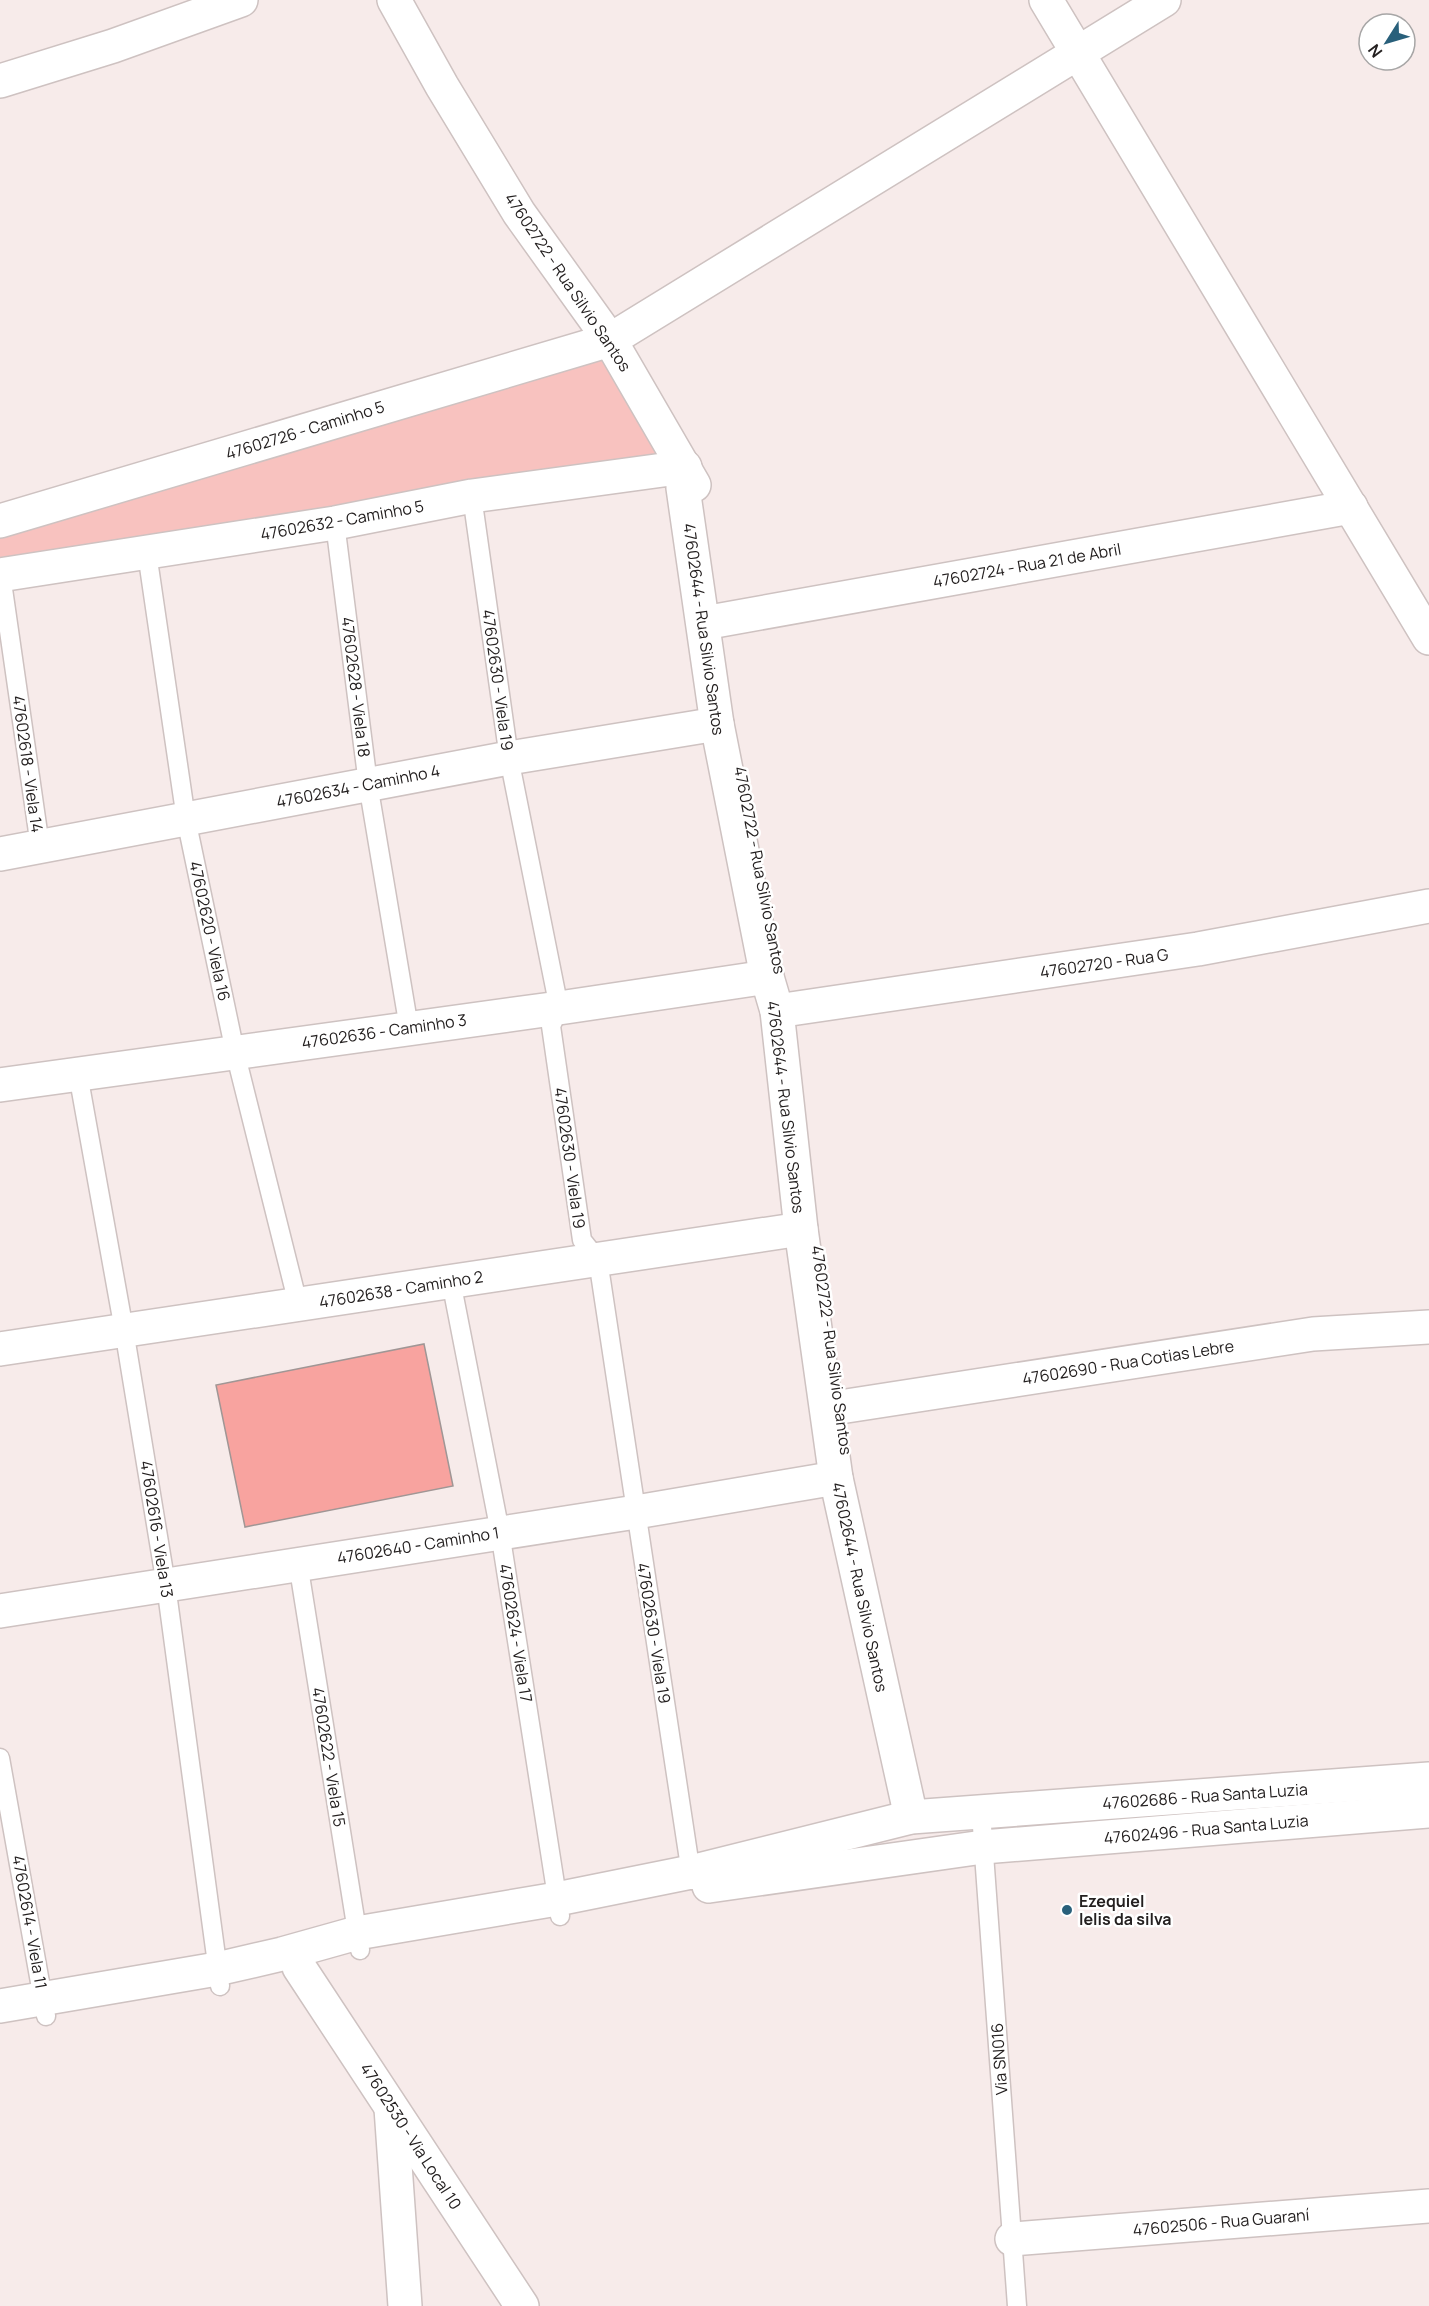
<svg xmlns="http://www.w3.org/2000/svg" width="1429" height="2306" viewBox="0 0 1429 2306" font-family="Manrope,sans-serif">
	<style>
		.green { fill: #f8c2bf }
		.building { fill: #f8a39f; stroke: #a09695; stroke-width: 1.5 }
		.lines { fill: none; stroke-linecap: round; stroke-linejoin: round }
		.service-casing { stroke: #cec2c1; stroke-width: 21 }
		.minor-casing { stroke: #cec2c1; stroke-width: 36 }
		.tertiary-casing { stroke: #cec2c1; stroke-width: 36 }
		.service { stroke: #fff; stroke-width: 18 }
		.minor { stroke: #fff; stroke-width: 33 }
		.tertiary { stroke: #fff; stroke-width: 33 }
		.poi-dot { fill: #29607b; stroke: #fff; stroke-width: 2 }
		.labels { text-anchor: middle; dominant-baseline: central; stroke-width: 5; stroke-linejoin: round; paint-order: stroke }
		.street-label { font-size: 16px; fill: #242020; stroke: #fff }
		.poi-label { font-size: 16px; font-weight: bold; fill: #242020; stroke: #fff; text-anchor: start }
	</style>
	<rect width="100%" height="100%" fill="#f7ebea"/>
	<path class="green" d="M610 340 685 467 147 553 0 557V523Z"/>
	<path class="building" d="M424 1344 453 1486 245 1527 216 1385Z"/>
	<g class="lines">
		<g class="service-casing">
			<g id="service">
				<path d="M472 496 509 758 559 1008 551 1026 582 1240 598 1260 692 1880"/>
				<path d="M335 523 368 784 409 1028"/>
				<path d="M147 553 186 819 235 1052 298 1304"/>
				<path d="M1 575 40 846"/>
				<path d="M78 1074 124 1330 166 1585 220 1986"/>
				<path d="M451 1281 500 1532 560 1916"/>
				<path d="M298 1563 360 1950"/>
				<path d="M0 1758 46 2016"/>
				<path d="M981 1813 1017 2306"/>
			</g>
		</g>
		<g class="minor-casing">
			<g id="minor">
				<path d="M394 0 442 86 519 213 610 340 694 485"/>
				<path d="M1046 0 1429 638"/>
				<path d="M0 81 113 46 241 0"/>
				<path d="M0 521 610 340 1164 0"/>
				<path d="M0 575 335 523 472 496 685 467 683 488 717 724 767 977 777 1011 801 1229 836 1478 911 1817"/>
				<path d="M704 623 1351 507"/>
				<path d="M0 854 509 758 717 724"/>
				<path d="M777 1011 1198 949 1429 906"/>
				<path d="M0 1085 559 1008 767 977"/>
				<path d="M0 1349 801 1229"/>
				<path d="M827 1409 1313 1334 1429 1327"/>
				<path d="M0 1611 636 1512 836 1478"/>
				<path d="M299 1967 522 2306"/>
				<path d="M391 2108 405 2306"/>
				<path d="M1012 2239 1429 2206"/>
			</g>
		</g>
		<g class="tertiary-casing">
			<g id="tertiary">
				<path d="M709 1886 983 1847 1429 1811"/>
				<path d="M0 2006 217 1969 282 1954 357 1933 557 1899 691 1872 911 1817 1429 1779"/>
			</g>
		</g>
		<use href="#service" class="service"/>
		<use href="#minor" class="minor"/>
		<use href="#tertiary" class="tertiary"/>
	</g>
	<circle class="poi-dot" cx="1067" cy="1910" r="6"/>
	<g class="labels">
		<g class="street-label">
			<text transform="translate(568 282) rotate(56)">47602722 - Rua Silvio Santos</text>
			<text transform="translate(305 430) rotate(-17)">47602726 - Caminho 5</text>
			<text transform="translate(342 520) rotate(-10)">47602632 - Caminho 5</text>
			<text transform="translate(1027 565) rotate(-10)">47602724 - Rua 21 de Abril</text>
			<text transform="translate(704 629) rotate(82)">47602644 - Rua Silvio Santos</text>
			<text transform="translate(498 680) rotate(82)">47602630 - Viela 19</text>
			<text transform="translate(356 687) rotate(83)">47602628 - Viela 18</text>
			<text transform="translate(28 764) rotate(82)">47602618 - Viela 14</text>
			<text transform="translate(358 786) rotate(-11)">47602634 - Caminho 4</text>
			<text transform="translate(760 870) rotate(79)">47602722 - Rua Silvio Santos</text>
			<text transform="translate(210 931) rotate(78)">47602620 - Viela 16</text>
			<text transform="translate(1104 963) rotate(-8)">47602720 - Rua G</text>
			<text transform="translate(384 1031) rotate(-8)">47602636 - Caminho 3</text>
			<text transform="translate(786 1107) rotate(83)">47602644 - Rua Silvio Santos</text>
			<text transform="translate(570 1158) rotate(82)">47602630 - Viela 19</text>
			<text transform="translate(401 1289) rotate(-9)">47602638 - Caminho 2</text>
			<text transform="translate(832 1350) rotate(82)">47602722 - Rua Silvio Santos</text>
			<text transform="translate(1128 1362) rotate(-9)">47602690 - Rua Cotias Lebre</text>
			<text transform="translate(157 1529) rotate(81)">47602616 - Viela 13</text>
			<text transform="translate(418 1545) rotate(-9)">47602640 - Caminho 1</text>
			<text transform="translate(860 1587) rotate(78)">47602644 - Rua Silvio Santos</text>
			<text transform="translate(516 1633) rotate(81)">47602624 - Viela 17</text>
			<text transform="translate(654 1633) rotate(81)">47602630 - Viela 19</text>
			<text transform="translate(329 1757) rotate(81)">47602622 - Viela 15</text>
			<text transform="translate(1205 1796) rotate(-4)">47602686 - Rua Santa Luzia</text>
			<text transform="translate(1206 1829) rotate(-5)">47602496 - Rua Santa Luzia</text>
			<text transform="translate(30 1922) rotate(80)">47602614 - Viela 11</text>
			<text transform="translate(999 2059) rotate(-94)">Via SN016</text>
			<text transform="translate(411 2136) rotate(57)">47602530 - Via Local 10</text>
			<text transform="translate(1221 2222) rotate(-5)">47602506 - Rua Guaraní</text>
		</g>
		<g class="poi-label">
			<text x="1079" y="1901">Ezequiel<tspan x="1079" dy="18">lelis da silva</tspan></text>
		</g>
	</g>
	<g transform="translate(1387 42) rotate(233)"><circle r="28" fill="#ffffff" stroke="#a7a6a6" stroke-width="1.5"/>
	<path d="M0-4.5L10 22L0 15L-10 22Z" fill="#29607b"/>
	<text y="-9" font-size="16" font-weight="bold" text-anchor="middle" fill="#242020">N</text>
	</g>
</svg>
